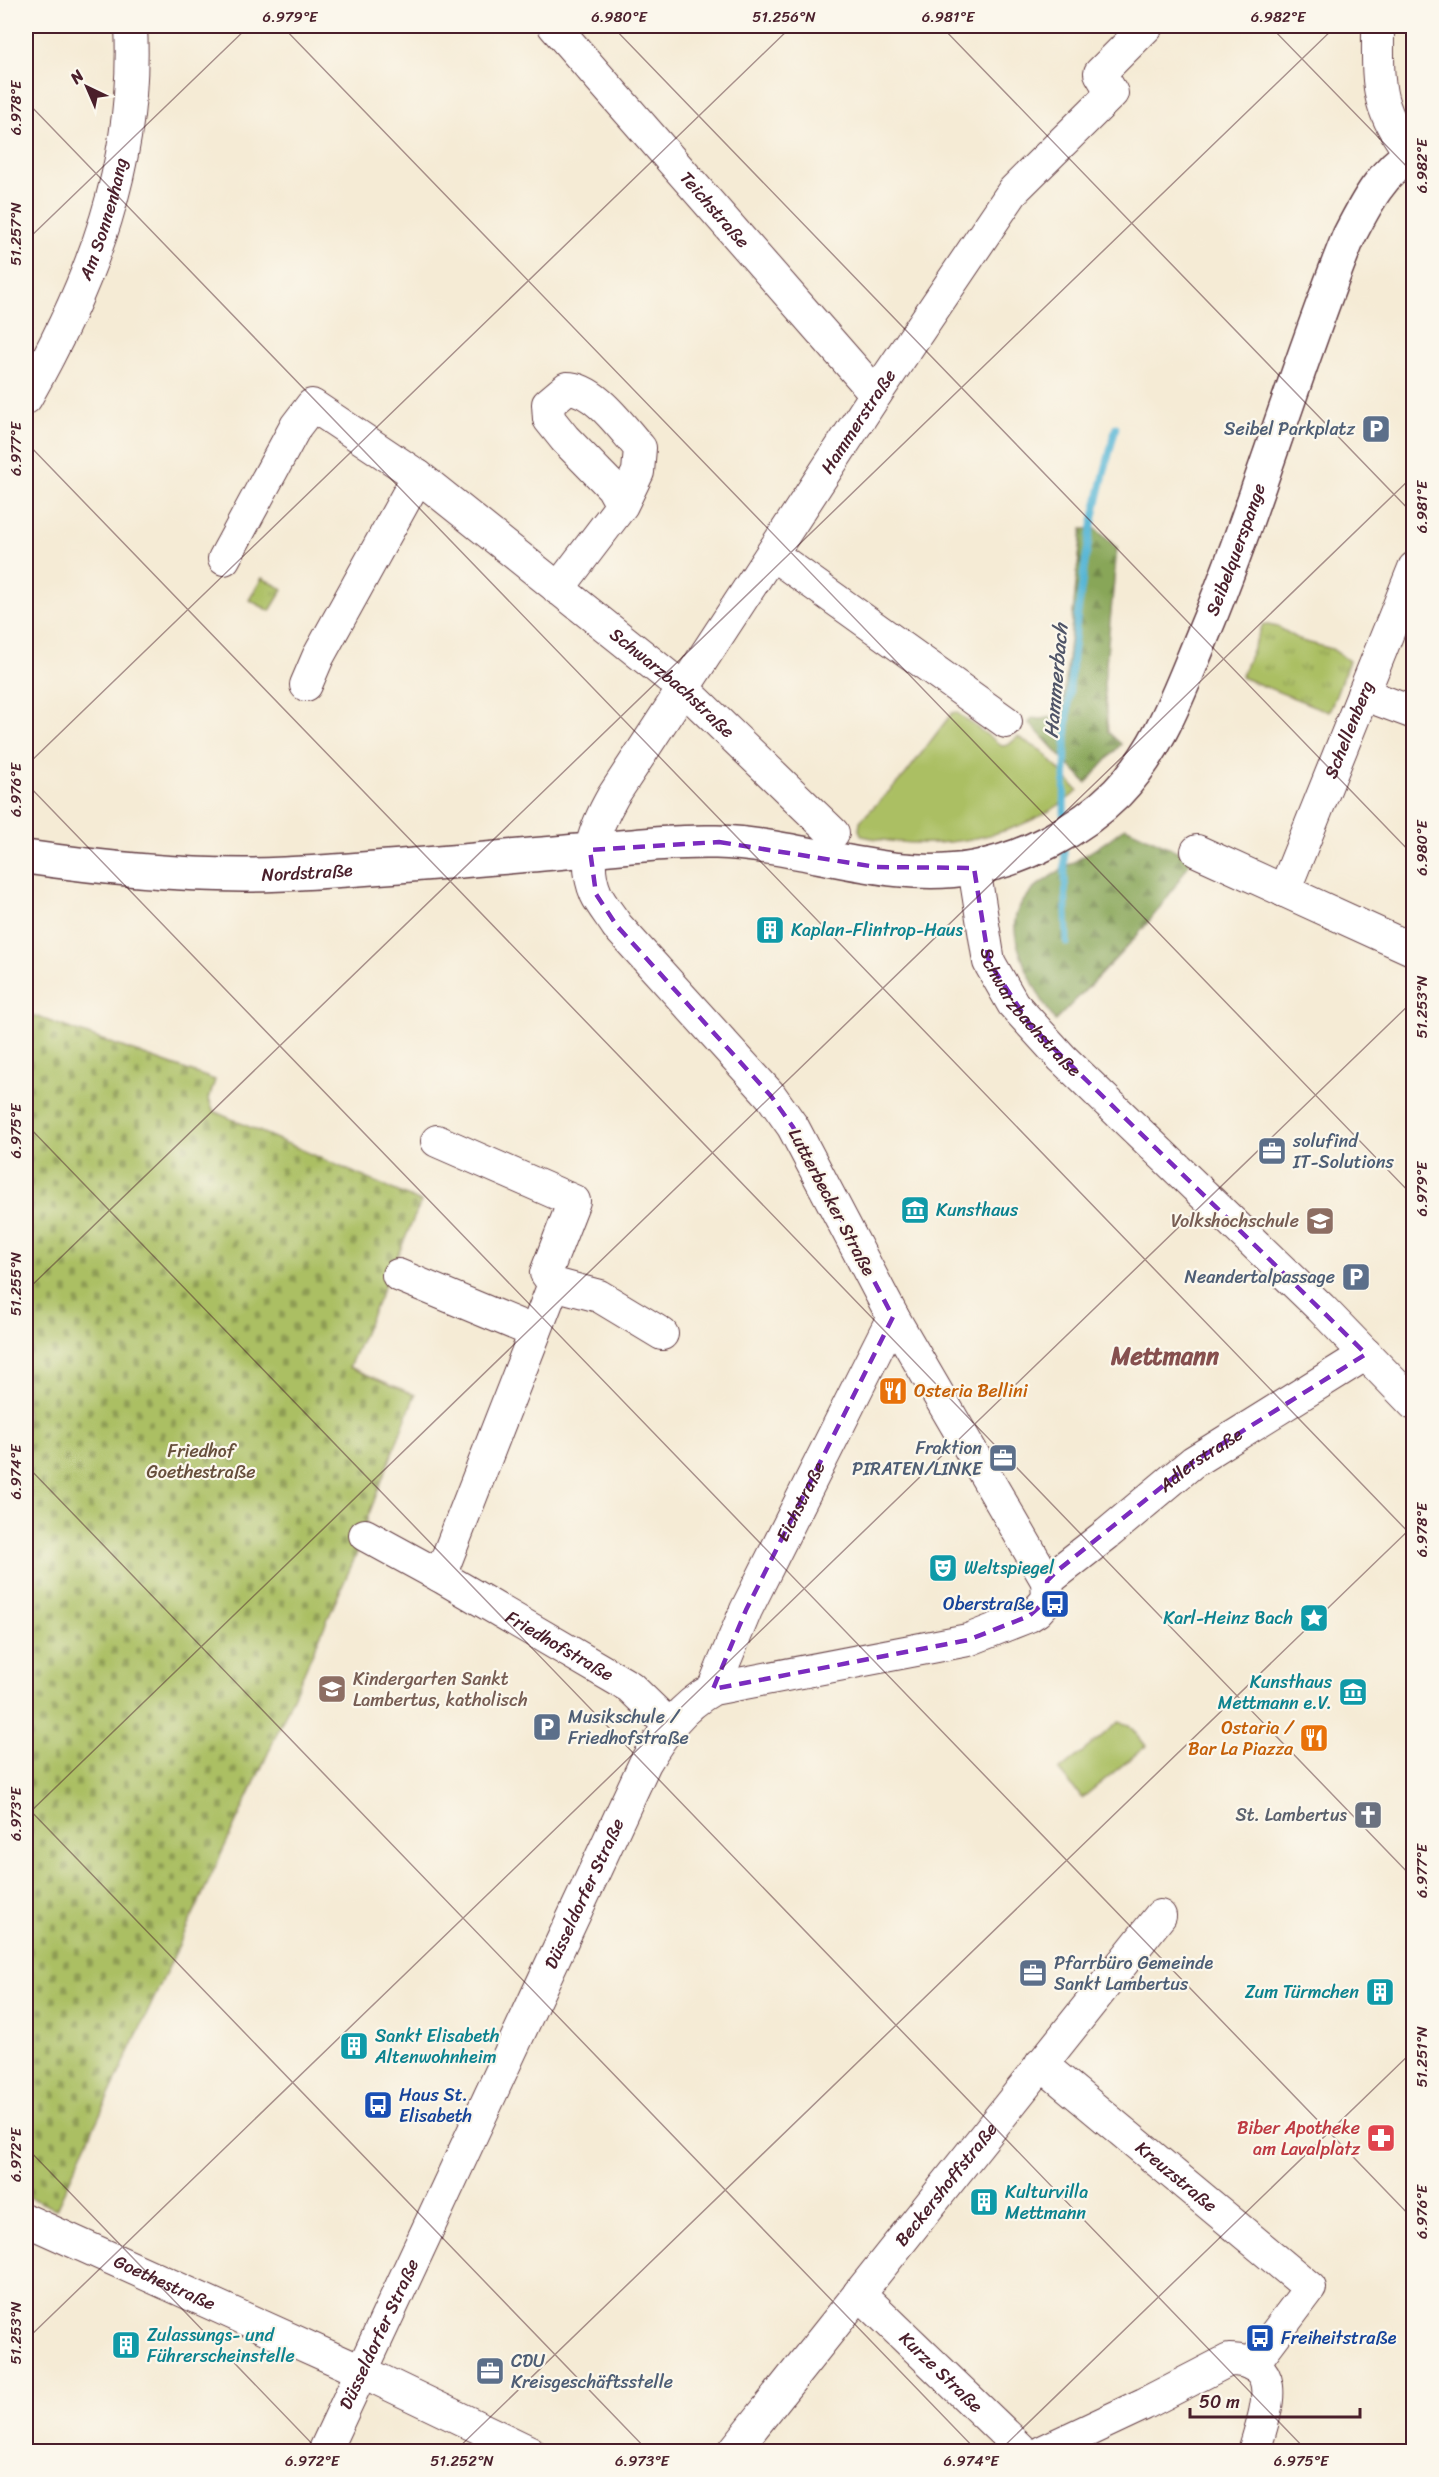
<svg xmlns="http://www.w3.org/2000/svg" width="1439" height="2477" viewBox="0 0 1439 2477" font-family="Sriracha,sans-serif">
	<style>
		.grass { fill: #abbf63; stroke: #7a6f47; stroke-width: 1.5 }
		.forest { fill: url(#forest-firs); stroke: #696242; stroke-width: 1.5 }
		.cemetery { fill: url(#cemetery-stones); stroke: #7a6f47; stroke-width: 1.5 }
		.park { fill: url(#park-tufts); stroke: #7a6f47; stroke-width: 1.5 }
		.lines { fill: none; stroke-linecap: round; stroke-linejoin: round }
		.stream { stroke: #57b6d6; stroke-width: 7 }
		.minor-casing { stroke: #643e44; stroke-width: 34 }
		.major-casing { stroke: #643e44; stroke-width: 36 }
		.minor { stroke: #fff; stroke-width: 32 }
		.major { stroke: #fff; stroke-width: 33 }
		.marked { fill: none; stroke: #7b2cbf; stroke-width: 4.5; stroke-dasharray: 12 8; stroke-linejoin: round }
		.ticks { fill: none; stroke: #4a1f2b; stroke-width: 1.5; stroke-opacity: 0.45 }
		.labels { text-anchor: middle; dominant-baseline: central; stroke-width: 4.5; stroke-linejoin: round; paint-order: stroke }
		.street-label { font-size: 18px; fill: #4a1f2b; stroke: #fbf7ec }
		.service-label { font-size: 18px; fill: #4e5e75; stroke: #fbf7ec; text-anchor: start }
		.culture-label { font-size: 18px; fill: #0d838f; stroke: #fbf7ec; text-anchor: start }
		.education-label { font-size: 18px; fill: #785e54; stroke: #fbf7ec; text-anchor: end }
		.food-label { font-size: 18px; fill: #c56008; stroke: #fbf7ec; text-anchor: start }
		.park-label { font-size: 18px; fill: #674f3c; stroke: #fbf7ec }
		.transit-label { font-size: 18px; fill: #164399; stroke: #fbf7ec; text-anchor: start }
		.worship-label { font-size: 18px; fill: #5b616d; stroke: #fbf7ec; text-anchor: end }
		.health-label { font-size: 18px; fill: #be3a42; stroke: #fbf7ec; text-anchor: end }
		.water-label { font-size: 20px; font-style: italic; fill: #4f5467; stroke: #fbf7ec }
		.district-label { font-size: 24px; font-weight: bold; fill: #86504f; stroke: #fbf7ec }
		.neatline { fill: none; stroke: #4a1f2b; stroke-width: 2 }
		.ticks-label { font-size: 15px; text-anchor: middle; fill: #4a1f2b }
	</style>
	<defs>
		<pattern id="forest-firs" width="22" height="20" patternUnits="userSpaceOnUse" patternTransform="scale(1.5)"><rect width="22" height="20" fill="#88a659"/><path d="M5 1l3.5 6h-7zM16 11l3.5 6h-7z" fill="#71874a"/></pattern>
		<pattern id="cemetery-stones" width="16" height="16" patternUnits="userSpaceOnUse" patternTransform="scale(1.5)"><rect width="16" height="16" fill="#abbf63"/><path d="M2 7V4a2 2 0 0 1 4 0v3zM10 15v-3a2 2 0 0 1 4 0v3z" fill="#8d9b52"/></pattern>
		<pattern id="park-tufts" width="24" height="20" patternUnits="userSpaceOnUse" patternTransform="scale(1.5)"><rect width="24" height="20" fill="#abbf63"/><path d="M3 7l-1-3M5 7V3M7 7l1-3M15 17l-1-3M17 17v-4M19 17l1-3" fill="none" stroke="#8d9b52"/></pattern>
	</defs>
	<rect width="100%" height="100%" fill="#fbf7ec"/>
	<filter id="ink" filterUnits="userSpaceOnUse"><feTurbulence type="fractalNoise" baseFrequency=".0167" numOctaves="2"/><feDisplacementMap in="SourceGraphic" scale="12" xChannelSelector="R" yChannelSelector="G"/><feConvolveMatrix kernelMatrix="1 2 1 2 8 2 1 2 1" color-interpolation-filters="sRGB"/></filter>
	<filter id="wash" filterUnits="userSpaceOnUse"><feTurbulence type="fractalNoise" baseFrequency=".008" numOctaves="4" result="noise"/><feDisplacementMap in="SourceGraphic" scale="24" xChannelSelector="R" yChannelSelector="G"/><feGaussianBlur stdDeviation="1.35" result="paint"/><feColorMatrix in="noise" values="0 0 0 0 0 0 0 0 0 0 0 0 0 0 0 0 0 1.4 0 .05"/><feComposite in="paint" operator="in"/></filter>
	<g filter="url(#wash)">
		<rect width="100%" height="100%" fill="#f5ebd5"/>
		<g class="grass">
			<path d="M956 712 1002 746 1008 745 1018 737 1042 751 1078 791C1019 840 935 853 862 836L859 830 860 821 905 775 952 713Z"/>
			<path d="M1119 1722 1129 1725 1146 1746 1082 1798 1059 1771Z"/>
		</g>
		<g class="forest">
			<path d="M1082 529H1096L1117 548 1104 685 1108 732 1121 744 1086 783 1029 723 1032 718 1041 719 1062 715Z"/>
			<path d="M1125 827 1192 858C1158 922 1104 970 1055 1021 1039 997 1012 950 1015 920 1016 906 1033 888 1044 881 1071 862 1100 849 1125 827Z"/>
		</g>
		<path class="cemetery" d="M26 1013 215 1080 209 1099 213 1111 421 1202 349 1367 415 1395 367 1519 365 1535 265 1760 56 2209 26 2196Z"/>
		<g class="park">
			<path d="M262 578 283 589 270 611 249 600Z"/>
			<path d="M1263 624 1278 627 1302 641 1332 649 1349 661 1329 712 1241 677Z"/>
		</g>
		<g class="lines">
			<g class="stream">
				<path d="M1064 822C1064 738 1071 653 1084 570 1091 522 1104 474 1116 427"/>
				<path d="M1064 845 1067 943"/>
			</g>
		</g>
	</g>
	<g filter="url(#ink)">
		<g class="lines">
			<g class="minor-casing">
				<g id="minor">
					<path id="s1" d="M554 26 876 394"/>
					<path d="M1378 26C1378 86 1375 108 1414 158"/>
					<path id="s2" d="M26 398C92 282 138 161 131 26"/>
					<path d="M772 554 1006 722"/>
					<path id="s3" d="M224 559 296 426 312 405 418 476 684 689 833 833"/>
					<path d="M558 589 622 505 638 472 640 448C622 428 595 388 567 388L548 404 549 419 565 439 612 487 622 505"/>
					<path d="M306 685 318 657 418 476"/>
					<path d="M1363 694 1414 713"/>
					<path d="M1197 851 1414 950"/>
					<path id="s4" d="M974 868 989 962 1013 1004 1062 1058 1321 1308 1414 1404"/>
					<path id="s5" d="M1284 891 1414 568"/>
					<path d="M437 1141 574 1201 546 1273 554 1284"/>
					<path d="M398 1275 535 1332"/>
					<path id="s6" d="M365 1535 440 1576 630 1687 669 1725"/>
					<path d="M440 1576 554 1284 599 1296 662 1334"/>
					<path id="s7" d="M1047 1581 1107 1534 1193 1462 1366 1354"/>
					<path id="s8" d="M713 1689 746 1610 893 1317"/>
					<path id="s9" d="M1041 2064 1310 2288 1252 2365"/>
					<path id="s10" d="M26 2220 361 2371 530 2452"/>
					<path id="s11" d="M859 2293 1024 2452"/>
					<path id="s12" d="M324 2452 645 1763C663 1733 681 1707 713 1689L968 1640 1029 1616 1037 1611 1048 1599 1047 1581 893 1317 793 1127 771 1096 617 926C611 916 601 905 596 894 581 859 596 826 613 796L876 394 1014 190 1112 93 1100 73 1147 26"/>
					<path id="s13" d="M733 2452 1160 1916"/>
					<path d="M1042 2452 1144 2404 1229 2360C1289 2360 1263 2418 1254 2452"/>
				</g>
			</g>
			<g class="major-casing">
				<g id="major">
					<path id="s14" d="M26 857C109 869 200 878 284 874 382 869 480 859 578 851 624 847 669 841 716 842 803 844 886 883 973 868 1025 859 1080 830 1117 793 1158 751 1178 695 1200 642 1256 509 1295 369 1349 236 1365 205 1382 171 1414 152"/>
				</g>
			</g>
			<use href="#minor" class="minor"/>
			<use href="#major" class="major"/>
		</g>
	</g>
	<path class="marked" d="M719 842 876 867 974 868 989 962 1031 1026 1366 1354 1193 1462 1057 1571 1047 1581 1048 1599 1029 1616 968 1640 713 1689 746 1610 893 1317 793 1127 771 1096 617 926 596 894 590 850Z"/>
	<path class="ticks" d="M282 26 1414 1197M612 26 1414 856M941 26 1414 515M1270 26 1414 174M26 101 1414 1538M26 241 249 26M26 442 1414 1879M26 766 792 26M26 783 1414 2220M26 1124 1308 2452M26 1291 1336 26M26 1465 978 2452M26 1806 649 2452M26 1816 1414 475M26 2147 320 2452M26 2340 1414 1000M454 2452 1414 1525M998 2452 1414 2050"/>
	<defs>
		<g id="parking-square" transform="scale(1.5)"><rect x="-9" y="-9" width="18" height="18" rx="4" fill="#5c6f8a" stroke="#fbf7ec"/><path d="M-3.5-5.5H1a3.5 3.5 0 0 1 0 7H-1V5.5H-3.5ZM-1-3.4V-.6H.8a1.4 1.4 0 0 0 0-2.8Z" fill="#fff"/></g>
		<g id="building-square" transform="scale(1.5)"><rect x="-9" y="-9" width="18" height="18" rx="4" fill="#0f9aa8" stroke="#fbf7ec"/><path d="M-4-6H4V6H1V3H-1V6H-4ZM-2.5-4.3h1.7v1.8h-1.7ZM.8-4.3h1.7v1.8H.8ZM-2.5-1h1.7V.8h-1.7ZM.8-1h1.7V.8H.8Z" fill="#fff"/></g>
		<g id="office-square" transform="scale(1.5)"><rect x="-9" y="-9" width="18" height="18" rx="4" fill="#5c6f8a" stroke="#fbf7ec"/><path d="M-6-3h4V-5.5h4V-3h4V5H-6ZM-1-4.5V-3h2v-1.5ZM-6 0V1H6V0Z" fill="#fff"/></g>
		<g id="museum-square" transform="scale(1.5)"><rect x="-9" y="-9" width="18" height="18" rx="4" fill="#0f9aa8" stroke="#fbf7ec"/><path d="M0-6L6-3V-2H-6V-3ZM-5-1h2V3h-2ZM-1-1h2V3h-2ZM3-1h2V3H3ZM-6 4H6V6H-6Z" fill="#fff"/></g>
		<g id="university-square" transform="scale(1.5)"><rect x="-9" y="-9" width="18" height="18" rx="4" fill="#8d6e63" stroke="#fbf7ec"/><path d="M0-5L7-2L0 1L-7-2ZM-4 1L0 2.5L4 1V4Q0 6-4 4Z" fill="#fff"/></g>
		<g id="restaurant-square" transform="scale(1.5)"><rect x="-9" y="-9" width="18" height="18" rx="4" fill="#e8710a" stroke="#fbf7ec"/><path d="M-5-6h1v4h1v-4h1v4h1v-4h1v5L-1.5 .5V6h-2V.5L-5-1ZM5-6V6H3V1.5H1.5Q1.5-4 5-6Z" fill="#fff"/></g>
		<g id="theatre-square" transform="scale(1.5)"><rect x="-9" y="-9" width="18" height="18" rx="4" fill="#0f9aa8" stroke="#fbf7ec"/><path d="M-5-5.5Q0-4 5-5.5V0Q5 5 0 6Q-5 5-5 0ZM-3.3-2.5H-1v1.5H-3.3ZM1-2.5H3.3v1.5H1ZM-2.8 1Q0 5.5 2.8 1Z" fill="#fff"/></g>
		<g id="bus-square" transform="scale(1.5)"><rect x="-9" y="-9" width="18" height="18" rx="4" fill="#1a4fb4" stroke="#fbf7ec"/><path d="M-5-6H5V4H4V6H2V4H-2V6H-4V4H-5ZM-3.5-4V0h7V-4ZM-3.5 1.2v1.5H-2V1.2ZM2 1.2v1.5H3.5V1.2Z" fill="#fff"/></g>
		<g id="sight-square" transform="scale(1.5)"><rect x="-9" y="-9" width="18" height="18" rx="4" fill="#0f9aa8" stroke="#fbf7ec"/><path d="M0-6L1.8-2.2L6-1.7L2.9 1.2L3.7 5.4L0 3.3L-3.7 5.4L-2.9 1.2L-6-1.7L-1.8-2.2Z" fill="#fff"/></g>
		<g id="school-square" transform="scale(1.5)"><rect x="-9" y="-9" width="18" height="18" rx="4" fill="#8d6e63" stroke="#fbf7ec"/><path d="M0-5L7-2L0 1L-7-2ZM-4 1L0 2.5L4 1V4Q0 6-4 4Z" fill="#fff"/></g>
		<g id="church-square" transform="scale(1.5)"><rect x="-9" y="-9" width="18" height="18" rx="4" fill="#6b7280" stroke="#fbf7ec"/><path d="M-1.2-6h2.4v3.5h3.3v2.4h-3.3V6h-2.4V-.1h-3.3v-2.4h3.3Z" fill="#fff"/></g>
		<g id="pharmacy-square" transform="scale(1.5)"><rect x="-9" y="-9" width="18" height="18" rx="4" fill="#e0444e" stroke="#fbf7ec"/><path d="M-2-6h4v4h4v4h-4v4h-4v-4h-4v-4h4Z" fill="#fff"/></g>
	</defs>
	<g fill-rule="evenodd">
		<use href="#parking-square" x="1376" y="429"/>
		<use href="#building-square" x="770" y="930"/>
		<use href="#office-square" x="1272" y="1151"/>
		<use href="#museum-square" x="915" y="1210"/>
		<use href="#university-square" x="1320" y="1221"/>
		<use href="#parking-square" x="1356" y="1277"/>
		<use href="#restaurant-square" x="893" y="1391"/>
		<use href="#office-square" x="1003" y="1458"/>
		<use href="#theatre-square" x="943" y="1568"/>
		<use href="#bus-square" x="1055" y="1604"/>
		<use href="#sight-square" x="1314" y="1618"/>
		<use href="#school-square" x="332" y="1689"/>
		<use href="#museum-square" x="1353" y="1692"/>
		<use href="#parking-square" x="547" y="1727"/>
		<use href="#restaurant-square" x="1314" y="1738"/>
		<use href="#church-square" x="1368" y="1815"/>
		<use href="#office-square" x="1033" y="1973"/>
		<use href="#building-square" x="1380" y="1992"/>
		<use href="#building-square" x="354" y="2046"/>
		<use href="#bus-square" x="378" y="2105"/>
		<use href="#pharmacy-square" x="1381" y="2138"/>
		<use href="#building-square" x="984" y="2202"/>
		<use href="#bus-square" x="1260" y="2338"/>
		<use href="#building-square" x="126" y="2345"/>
		<use href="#office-square" x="490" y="2371"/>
	</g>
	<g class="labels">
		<g class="street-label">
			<text stroke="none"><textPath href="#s1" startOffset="244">Teichstraße</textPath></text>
			<text stroke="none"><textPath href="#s2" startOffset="196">Am Sonnenhang</textPath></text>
			<text stroke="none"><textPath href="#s12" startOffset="2608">Hammerstraße</textPath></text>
			<text stroke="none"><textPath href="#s14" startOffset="1389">Seibelquerspange</textPath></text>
			<text stroke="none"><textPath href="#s3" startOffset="633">Schwarzbachstraße</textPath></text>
			<text stroke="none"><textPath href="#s5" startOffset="174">Schellenberg</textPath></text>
			<text stroke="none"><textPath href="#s14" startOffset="282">Nordstraße</textPath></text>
			<text stroke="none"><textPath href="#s4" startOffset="160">Schwarzbachstraße</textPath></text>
			<text transform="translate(832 1202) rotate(62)">Lutterbecker Straße</text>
			<text stroke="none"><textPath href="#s7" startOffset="196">Adlerstraße</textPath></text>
			<text stroke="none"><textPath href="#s8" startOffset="207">Eichstraße</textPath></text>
			<text stroke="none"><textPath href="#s6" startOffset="224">Friedhofstraße</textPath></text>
			<text stroke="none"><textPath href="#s12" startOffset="616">Düsseldorfer Straße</textPath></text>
			<text stroke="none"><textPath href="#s9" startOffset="176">Kreuzstraße</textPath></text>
			<text stroke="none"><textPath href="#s13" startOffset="342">Beckershoffstraße</textPath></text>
			<text stroke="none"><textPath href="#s10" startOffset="152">Goethestraße</textPath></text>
			<text stroke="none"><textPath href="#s12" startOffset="130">Düsseldorfer Straße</textPath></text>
			<text stroke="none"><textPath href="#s11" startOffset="114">Kurze Straße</textPath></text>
		</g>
		<g class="service-label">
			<text x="1355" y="429" text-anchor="end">Seibel Parkplatz</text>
			<text x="1293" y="1141">solufind<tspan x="1293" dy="21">IT-Solutions</tspan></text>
			<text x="1335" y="1277" text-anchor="end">Neandertalpassage</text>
			<text x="982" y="1448" text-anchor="end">Fraktion<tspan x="982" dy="21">PIRATEN/LINKE</tspan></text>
			<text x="568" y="1717">Musikschule /<tspan x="568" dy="21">Friedhofstraße</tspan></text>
			<text x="1054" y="1963">Pfarrbüro Gemeinde<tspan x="1054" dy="21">Sankt Lambertus</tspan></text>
			<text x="511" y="2361">CDU<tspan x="511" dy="21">Kreisgeschäftsstelle</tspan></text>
		</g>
		<g class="culture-label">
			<text x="791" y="930">Kaplan-Flintrop-Haus</text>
			<text x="936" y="1210">Kunsthaus</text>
			<text x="964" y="1568">Weltspiegel</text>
			<text x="1293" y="1618" text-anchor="end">Karl-Heinz Bach</text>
			<text x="1332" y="1682" text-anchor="end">Kunsthaus<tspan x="1332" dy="21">Mettmann e.V.</tspan></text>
			<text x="1359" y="1992" text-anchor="end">Zum Türmchen</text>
			<text x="375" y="2036">Sankt Elisabeth<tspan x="375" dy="21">Altenwohnheim</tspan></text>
			<text x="1005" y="2192">Kulturvilla<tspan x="1005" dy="21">Mettmann</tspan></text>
			<text x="147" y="2335">Zulassungs- und<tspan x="147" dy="21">Führerscheinstelle</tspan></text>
		</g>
		<g class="education-label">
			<text x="1299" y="1221">Volkshochschule</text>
			<text x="353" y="1679" text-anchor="start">Kindergarten Sankt<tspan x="353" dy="21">Lambertus, katholisch</tspan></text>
		</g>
		<g class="food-label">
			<text x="914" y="1391">Osteria Bellini</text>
			<text x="1293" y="1728" text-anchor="end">Ostaria /<tspan x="1293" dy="21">Bar La Piazza</tspan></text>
		</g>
		<g class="park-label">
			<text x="201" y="1451">Friedhof<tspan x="201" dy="21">Goethestraße</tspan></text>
		</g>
		<g class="transit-label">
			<text x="1034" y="1604" text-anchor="end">Oberstraße</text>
			<text x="399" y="2095">Haus St.<tspan x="399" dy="21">Elisabeth</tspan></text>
			<text x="1281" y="2338">Freiheitstraße</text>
		</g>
		<g class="worship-label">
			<text x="1347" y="1815">St. Lambertus</text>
		</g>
		<g class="health-label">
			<text x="1360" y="2128">Biber Apotheke<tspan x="1360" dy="21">am Lavalplatz</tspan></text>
		</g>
		<g class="water-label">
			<text transform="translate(1056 681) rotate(-85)">Hammerbach</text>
		</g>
		<g class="district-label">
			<text x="1165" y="1356">Mettmann</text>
		</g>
	</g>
	<rect width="1439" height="2477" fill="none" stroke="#fbf7ec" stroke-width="66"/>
	<g transform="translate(87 87) rotate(316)" stroke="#fbf7ec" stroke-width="4.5" paint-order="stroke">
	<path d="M0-4.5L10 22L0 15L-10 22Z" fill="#4a1f2b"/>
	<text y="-9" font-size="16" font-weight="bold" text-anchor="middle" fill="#4a1f2b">N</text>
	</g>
	<path d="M1190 2408v9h170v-9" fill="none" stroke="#4a1f2b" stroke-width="3"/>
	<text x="1199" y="2408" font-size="18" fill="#4a1f2b" stroke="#fbf7ec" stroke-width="4.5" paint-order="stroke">50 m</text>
	<rect x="33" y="33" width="1373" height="2411" class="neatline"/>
	<g class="ticks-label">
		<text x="290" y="22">6.979°E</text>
		<text x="619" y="22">6.980°E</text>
		<text x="784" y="22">51.256°N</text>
		<text x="948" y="22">6.981°E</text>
		<text x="1278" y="22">6.982°E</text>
		<text transform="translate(16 108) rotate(-90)" y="5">6.978°E</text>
		<text transform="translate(1422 166) rotate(-90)" y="5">6.982°E</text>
		<text transform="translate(16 234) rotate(-90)" y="5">51.257°N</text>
		<text transform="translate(16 449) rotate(-90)" y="5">6.977°E</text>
		<text transform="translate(1422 507) rotate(-90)" y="5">6.981°E</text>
		<text transform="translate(16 790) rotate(-90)" y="5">6.976°E</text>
		<text transform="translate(1422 848) rotate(-90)" y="5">6.980°E</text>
		<text transform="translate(1422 1007) rotate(-90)" y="5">51.253°N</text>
		<text transform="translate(16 1131) rotate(-90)" y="5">6.975°E</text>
		<text transform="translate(1422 1189) rotate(-90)" y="5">6.979°E</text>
		<text transform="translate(16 1284) rotate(-90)" y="5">51.255°N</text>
		<text transform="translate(16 1472) rotate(-90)" y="5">6.974°E</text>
		<text transform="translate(1422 1530) rotate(-90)" y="5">6.978°E</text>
		<text transform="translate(16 1814) rotate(-90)" y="5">6.973°E</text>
		<text transform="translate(1422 1871) rotate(-90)" y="5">6.977°E</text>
		<text transform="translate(1422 2057) rotate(-90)" y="5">51.251°N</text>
		<text transform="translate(16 2155) rotate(-90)" y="5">6.972°E</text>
		<text transform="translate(1422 2212) rotate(-90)" y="5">6.976°E</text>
		<text transform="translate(16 2333) rotate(-90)" y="5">51.253°N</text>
		<text x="312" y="2466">6.972°E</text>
		<text x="462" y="2466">51.252°N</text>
		<text x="642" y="2466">6.973°E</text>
		<text x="971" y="2466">6.974°E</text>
		<text x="1301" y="2466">6.975°E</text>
	</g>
</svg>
